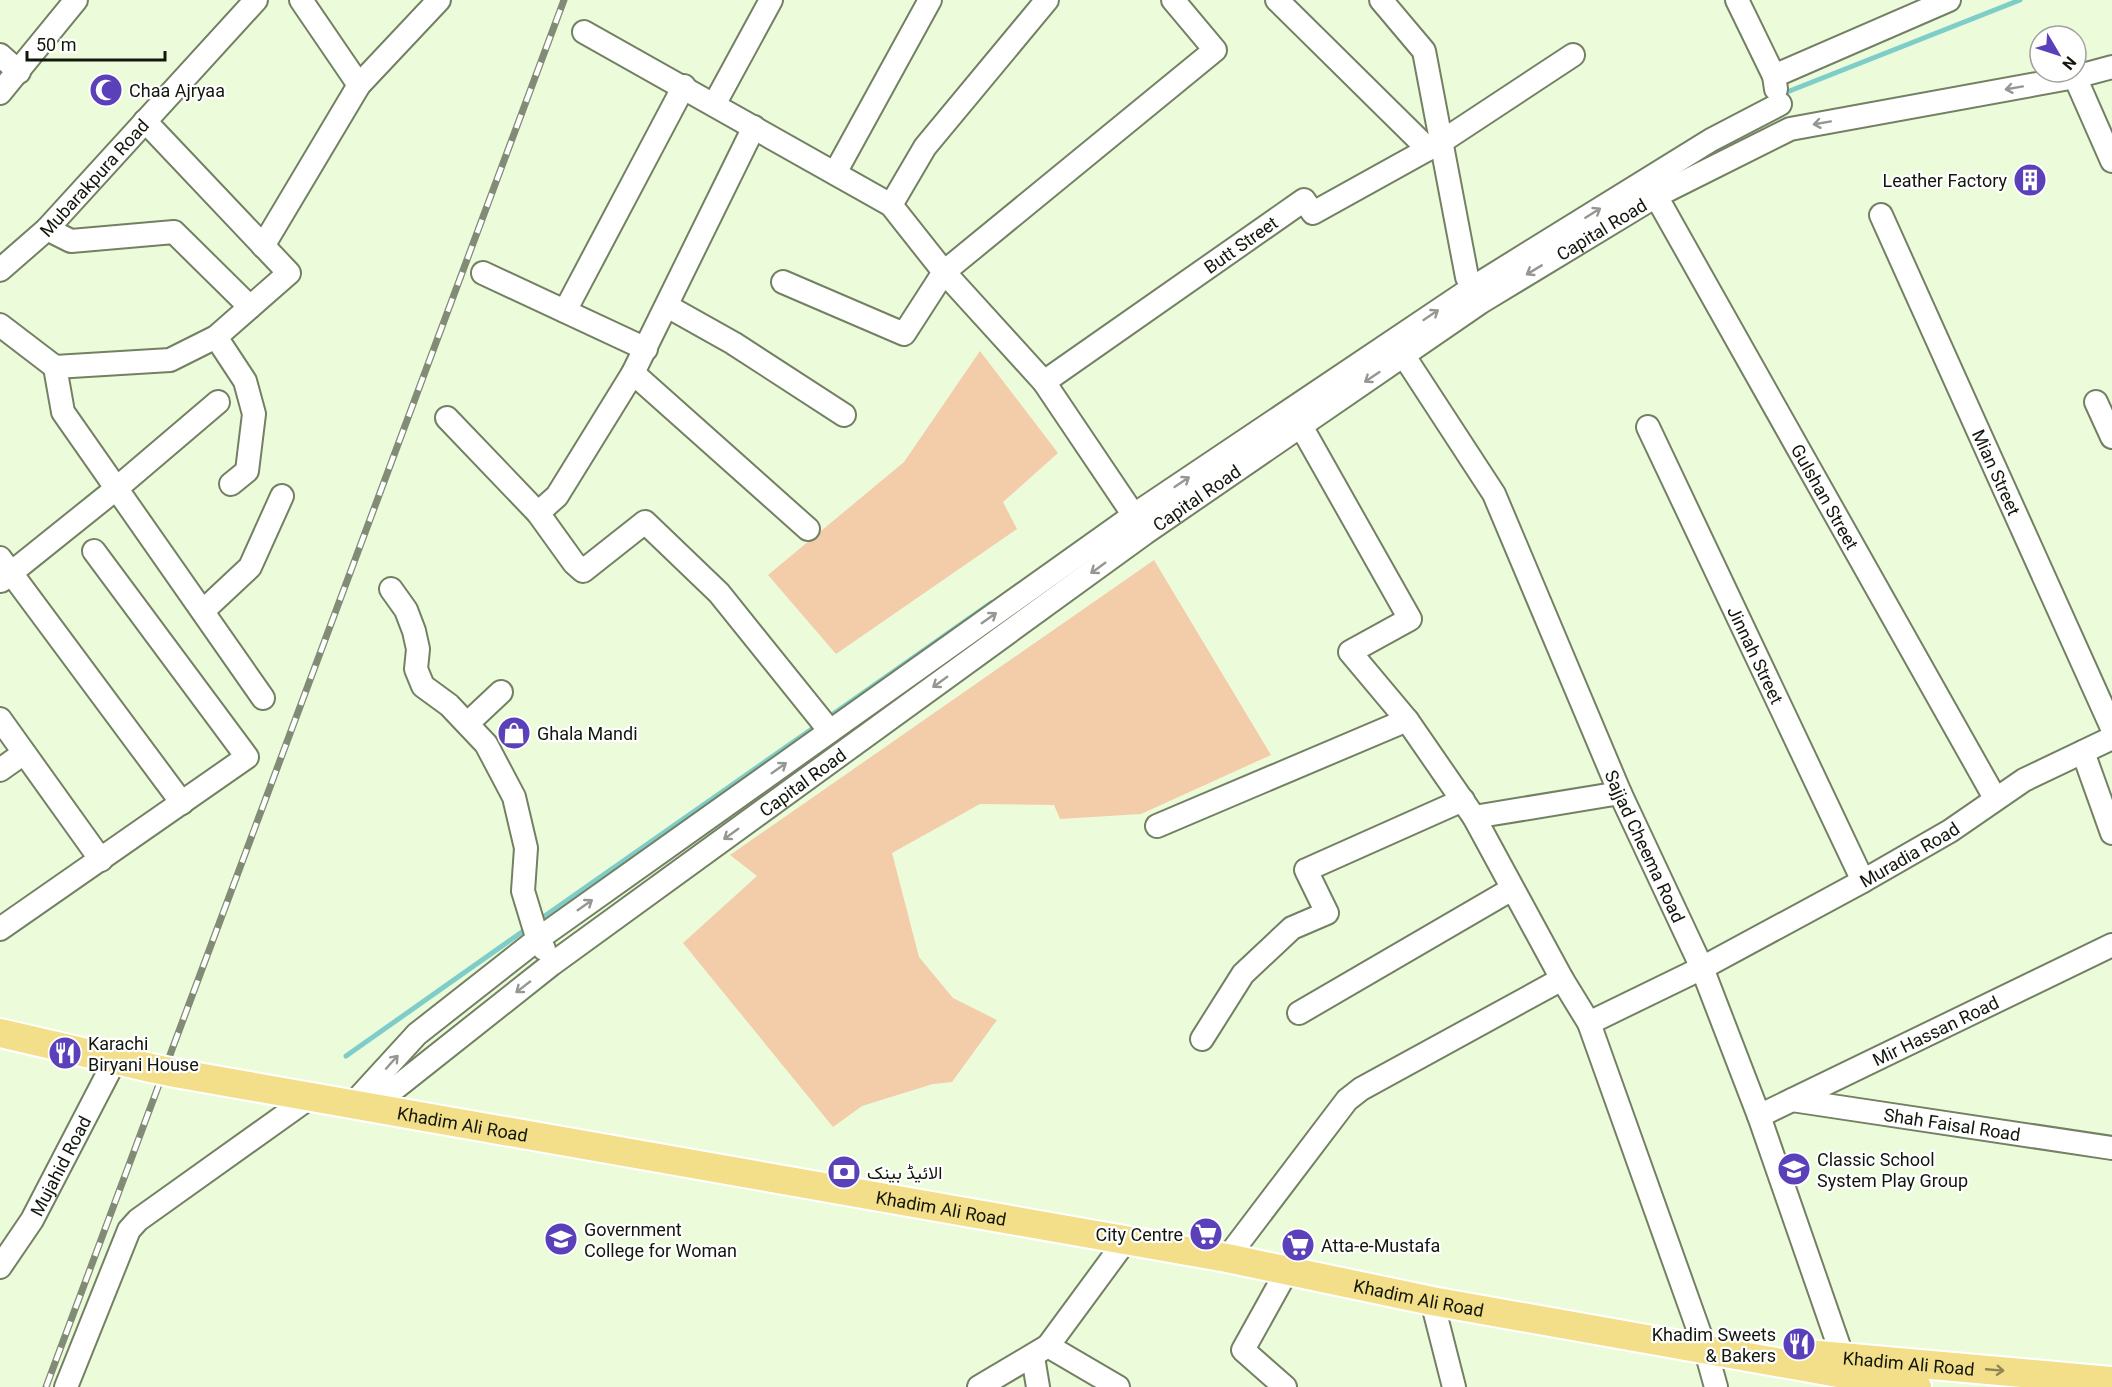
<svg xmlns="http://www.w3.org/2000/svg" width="2112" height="1387" viewBox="0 0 2112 1387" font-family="Roboto,Vazirmatn,sans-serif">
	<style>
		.green { fill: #f3cdaa }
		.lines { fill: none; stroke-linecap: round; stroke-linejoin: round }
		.stream { stroke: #7fcdc8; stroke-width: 5 }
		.minor-casing { stroke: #738063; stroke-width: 26 }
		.major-casing { stroke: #fff; stroke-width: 32 }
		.minor { stroke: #fff; stroke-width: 22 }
		.major { stroke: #f3df8a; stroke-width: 28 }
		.rail-casing { stroke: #818b75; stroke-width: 7 }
		.rail { stroke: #fff; stroke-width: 4.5; stroke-dasharray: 14; stroke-linecap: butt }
		.major-bridge-casing { stroke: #fff; stroke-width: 32; stroke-linecap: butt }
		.major-bridge { stroke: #f3df8a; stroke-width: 28 }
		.oneway { stroke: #949792 }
		.oneway2 { stroke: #8e8551 }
		.labels { text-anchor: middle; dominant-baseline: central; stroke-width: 4.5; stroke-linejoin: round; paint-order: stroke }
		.poi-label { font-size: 18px; fill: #12170c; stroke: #fff; text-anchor: start }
		.street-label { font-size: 18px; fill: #12170c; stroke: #fff }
	</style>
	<rect width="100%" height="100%" fill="#ecfcdb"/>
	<g class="green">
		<path d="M980 351 1058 453 1003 502 1017 529 836 654 768 575 904 462Z"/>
		<path d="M1154 560 1271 755 1141 814 1060 819 1054 805 980 804 892 853 919 957 953 998 997 1020 952 1082 933 1084 862 1106 833 1127 683 943 757 876 730 855Z"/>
	</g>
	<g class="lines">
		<g class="stream">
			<path d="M1782 94 2020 0"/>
			<path d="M826 719 991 603"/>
			<path d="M539 920 819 724"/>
			<path d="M346 1056 529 927"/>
		</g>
		<g class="minor-casing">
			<g id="minor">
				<path d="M301 0 359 85"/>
				<path d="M1277 0 1428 149"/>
				<path d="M1381 0 1424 51 1467 277 1479 299"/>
				<path d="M1737 0 1774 76 1776 89"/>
				<path d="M584 32 891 205 944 272 1044 382 1141 526"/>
				<path d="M0 55 19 72"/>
				<path d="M1774 76 1949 0"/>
				<path d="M2075 77 2112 161"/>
				<path d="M0 93 76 0"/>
				<path d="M715 103 771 0"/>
				<path d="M835 173 930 0"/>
				<path id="s1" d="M1656 196 1995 798"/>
				<path d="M891 205 925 147 1047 0"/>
				<path id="s2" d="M1881 215 2112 728"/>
				<path d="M47 229 71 241 174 232 250 307"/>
				<path d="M263 246 359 85 439 0"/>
				<path id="s3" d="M0 270 47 229 256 0"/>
				<path d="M483 273 646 349"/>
				<path d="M783 282 904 334 944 272 1215 50 1173 0"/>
				<path d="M667 306 733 343 844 415"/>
				<path d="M565 311 684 86"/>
				<path d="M0 325 55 367 170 360 216 337 289 273 145 121"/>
				<path d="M216 337 245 381 254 414 247 471 231 484"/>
				<path id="s4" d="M1404 356 1494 494 1620 793 1702 968 1759 1116 1842 1355"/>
				<path d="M55 367 63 412 263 698"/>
				<path d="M633 373 808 529"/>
				<path id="s5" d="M1044 382 1304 200 1313 213 1441 142 1573 55"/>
				<path d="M2096 402 2112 437"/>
				<path d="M447 418 538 513 574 563 583 571 645 522 719 593 830 731"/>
				<path d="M1301 426 1410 619 1350 652 1407 720 1474 817 1562 979 1589 1023 1706 1351 1716 1387"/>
				<path id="s6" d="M1648 427 1863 881"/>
				<path d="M538 513 557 496 633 373 754 127"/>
				<path d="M0 558 182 803"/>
				<path d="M1 581 117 488 218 402"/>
				<path d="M391 589 406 610 414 631 418 649 416 669 423 686 449 705 486 744 514 797 526 848 523 891 537 937 544 949"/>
				<path d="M203 611 250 567 282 496"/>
				<path d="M0 719 101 860"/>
				<path d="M468 723 501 692"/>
				<path d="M2083 752 2112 833"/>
				<path d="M0 770 24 753"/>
				<path d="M1474 817 1620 793"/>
				<path d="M1157 826 1407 720"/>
				<path d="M0 929 247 757 94 551"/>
				<path d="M1299 1013 1512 889"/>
				<path id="s7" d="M1589 1023 1702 968 1863 881 1950 831 2024 780 2112 738"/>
				<path d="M1202 1039 1243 974 1292 928 1327 913 1306 870 1463 800"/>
				<path id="s8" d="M1792 1100 2112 1148"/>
				<path d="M352 1105 417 1034 538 939 1134 515 1472 288 1711 140 1780 104"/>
				<path id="s9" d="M369 1109 552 964 1145 533 1481 302 1656 196 1790 129 2075 77 2112 67"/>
				<path id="s10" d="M1759 1116 2112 945"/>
				<path d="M1227 1258 1347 1100 1361 1089 1562 979"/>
				<path id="s11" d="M0 1267 32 1220 115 1060"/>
				<path d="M1432 1301 1454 1387"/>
				<path d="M1048 1346 1118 1387"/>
				<path d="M1033 1357 1038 1387"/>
				<path d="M66 1387 129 1230 138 1220 309 1098"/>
				<path d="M979 1387 1048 1346 1126 1240"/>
				<path d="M1285 1387 1243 1350 1288 1269"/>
			</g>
		</g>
		<g class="major-casing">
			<g id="major">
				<path d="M0 1033 151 1068"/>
				<path id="s12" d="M175 1073 1227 1258 1432 1301 1917 1387"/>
				<path id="s13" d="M1807 1354 2112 1381"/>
			</g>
		</g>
		<use href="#minor" class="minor"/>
		<use href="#major" class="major"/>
		<g class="rail-casing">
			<path id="rail" d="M46 1387 564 0"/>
		</g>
		<use href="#rail" class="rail"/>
		<g class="major-bridge-casing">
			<path id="major-bridge" d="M151 1068 175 1073"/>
		</g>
		<use href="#major-bridge" class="major-bridge"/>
	</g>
	<defs><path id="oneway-shaft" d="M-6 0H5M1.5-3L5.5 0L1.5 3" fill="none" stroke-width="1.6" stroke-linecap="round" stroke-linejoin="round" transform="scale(1.5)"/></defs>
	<g class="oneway">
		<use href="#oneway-shaft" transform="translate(2014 88) rotate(170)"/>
		<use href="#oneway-shaft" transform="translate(1822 123) rotate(170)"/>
		<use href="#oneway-shaft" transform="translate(1593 213) rotate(-32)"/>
		<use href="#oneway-shaft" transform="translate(1534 270) rotate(149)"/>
		<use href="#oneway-shaft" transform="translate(1431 315) rotate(-34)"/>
		<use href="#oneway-shaft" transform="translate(1372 377) rotate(146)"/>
		<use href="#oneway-shaft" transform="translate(1182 482) rotate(-34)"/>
		<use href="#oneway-shaft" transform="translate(1098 568) rotate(144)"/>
		<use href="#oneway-shaft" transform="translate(989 618) rotate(-35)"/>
		<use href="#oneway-shaft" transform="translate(940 682) rotate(144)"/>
		<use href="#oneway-shaft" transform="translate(779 768) rotate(-35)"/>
		<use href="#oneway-shaft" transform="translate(731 834) rotate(144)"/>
		<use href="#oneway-shaft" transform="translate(585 905) rotate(-35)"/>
		<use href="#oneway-shaft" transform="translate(523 987) rotate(142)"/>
		<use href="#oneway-shaft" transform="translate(392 1062) rotate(-48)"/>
	</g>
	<use class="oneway2" href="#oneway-shaft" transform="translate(1995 1370) rotate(5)"/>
	<defs>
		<g id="mosque-disc" transform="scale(1.725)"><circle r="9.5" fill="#5a41b9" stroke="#fff"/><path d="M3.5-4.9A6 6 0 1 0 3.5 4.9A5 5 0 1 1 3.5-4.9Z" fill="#fff"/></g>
		<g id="building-disc" transform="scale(1.725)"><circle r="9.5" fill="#5a41b9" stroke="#fff"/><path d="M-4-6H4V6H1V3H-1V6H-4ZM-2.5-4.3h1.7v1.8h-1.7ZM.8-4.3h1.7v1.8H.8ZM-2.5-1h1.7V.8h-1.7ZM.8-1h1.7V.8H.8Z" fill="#fff"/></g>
		<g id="shop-disc" transform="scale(1.725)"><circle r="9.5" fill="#5a41b9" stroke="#fff"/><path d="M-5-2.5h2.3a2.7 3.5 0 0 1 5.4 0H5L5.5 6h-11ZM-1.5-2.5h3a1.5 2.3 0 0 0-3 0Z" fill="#fff"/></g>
		<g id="restaurant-disc" transform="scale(1.725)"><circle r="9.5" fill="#5a41b9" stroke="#fff"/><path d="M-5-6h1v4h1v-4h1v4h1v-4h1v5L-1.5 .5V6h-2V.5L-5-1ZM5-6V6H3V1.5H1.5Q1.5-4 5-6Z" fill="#fff"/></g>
		<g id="school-disc" transform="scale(1.725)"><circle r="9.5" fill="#5a41b9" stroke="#fff"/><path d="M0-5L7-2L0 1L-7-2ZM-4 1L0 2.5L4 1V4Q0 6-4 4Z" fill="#fff"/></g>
		<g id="bank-disc" transform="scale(1.725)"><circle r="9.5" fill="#5a41b9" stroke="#fff"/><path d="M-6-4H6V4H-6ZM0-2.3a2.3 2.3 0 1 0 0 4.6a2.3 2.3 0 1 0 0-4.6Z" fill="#fff"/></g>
		<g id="supermarket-disc" transform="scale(1.725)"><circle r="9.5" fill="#5a41b9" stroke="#fff"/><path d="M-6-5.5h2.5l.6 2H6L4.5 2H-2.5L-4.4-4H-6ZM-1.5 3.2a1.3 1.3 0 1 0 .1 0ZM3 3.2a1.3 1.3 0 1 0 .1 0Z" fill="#fff"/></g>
		<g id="university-disc" transform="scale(1.725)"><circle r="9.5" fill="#5a41b9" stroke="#fff"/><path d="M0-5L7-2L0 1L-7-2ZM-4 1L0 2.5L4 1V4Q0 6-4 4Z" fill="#fff"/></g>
	</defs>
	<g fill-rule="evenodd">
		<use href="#mosque-disc" x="106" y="90"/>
		<use href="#building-disc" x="2030" y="180"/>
		<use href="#shop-disc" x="514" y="733"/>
		<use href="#restaurant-disc" x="65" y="1053"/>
		<use href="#school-disc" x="1794" y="1169"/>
		<use href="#bank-disc" x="844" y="1172"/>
		<use href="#supermarket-disc" x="1206" y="1234"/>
		<use href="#university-disc" x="561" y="1239"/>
		<use href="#supermarket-disc" x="1298" y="1245"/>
		<use href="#restaurant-disc" x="1799" y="1344"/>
	</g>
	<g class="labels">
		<g class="poi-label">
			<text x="129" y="90">Chaa Ajryaa</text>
			<text x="2007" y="180" text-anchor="end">Leather Factory</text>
			<text x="537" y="733">Ghala Mandi</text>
			<text x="88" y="1043">Karachi<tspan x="88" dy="21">Biryani House</tspan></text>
			<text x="1817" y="1159">Classic School<tspan x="1817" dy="21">System Play Group</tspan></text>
			<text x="867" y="1172">الائیڈ بینک</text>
			<text x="584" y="1229">Government<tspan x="584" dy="21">College for Woman</tspan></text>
			<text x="1183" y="1234" text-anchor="end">City Centre</text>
			<text x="1321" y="1245">Atta-e-Mustafa</text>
			<text x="1776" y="1334" text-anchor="end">Khadim Sweets<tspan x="1776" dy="21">&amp; Bakers</tspan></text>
		</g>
		<g class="street-label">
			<text stroke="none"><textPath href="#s3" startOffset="132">Mubarakpura Road</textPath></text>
			<text stroke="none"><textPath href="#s9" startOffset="1515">Capital Road</textPath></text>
			<text stroke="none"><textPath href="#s5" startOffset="240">Butt Street</textPath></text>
			<text stroke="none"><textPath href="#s2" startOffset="282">Mian Street</textPath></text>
			<text stroke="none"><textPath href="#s1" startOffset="345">Gulshan Street</textPath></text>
			<text stroke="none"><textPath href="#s9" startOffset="1029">Capital Road</textPath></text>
			<text stroke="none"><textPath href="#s6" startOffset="252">Jinnah Street</textPath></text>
			<text stroke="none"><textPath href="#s9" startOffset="543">Capital Road</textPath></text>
			<text stroke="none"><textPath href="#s4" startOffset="548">Sajjad Cheema Road</textPath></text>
			<text stroke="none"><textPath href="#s7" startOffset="362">Muradia Road</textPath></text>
			<text stroke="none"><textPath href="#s10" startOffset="196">Mir Hassan Road</textPath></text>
			<text stroke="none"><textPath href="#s8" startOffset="162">Shah Faisal Road</textPath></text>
			<text stroke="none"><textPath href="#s12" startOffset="292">Khadim Ali Road</textPath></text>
			<text stroke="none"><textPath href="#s11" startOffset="118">Mujahid Road</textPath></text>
			<text stroke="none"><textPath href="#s12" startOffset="778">Khadim Ali Road</textPath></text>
			<text stroke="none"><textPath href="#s12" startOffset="1264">Khadim Ali Road</textPath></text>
			<text stroke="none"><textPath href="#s13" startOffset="102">Khadim Ali Road</textPath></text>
		</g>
	</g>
	<g transform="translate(2058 54) rotate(129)"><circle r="28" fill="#ffffff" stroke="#a0a29e" stroke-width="1.5"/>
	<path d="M0-4.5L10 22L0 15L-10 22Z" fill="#5a41b9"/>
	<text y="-9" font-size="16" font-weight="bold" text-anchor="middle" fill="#12170c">N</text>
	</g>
	<path d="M27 51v9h138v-9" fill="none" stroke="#12170c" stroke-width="3"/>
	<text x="36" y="51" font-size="18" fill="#12170c" stroke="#ffffff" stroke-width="4.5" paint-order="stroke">50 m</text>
</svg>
